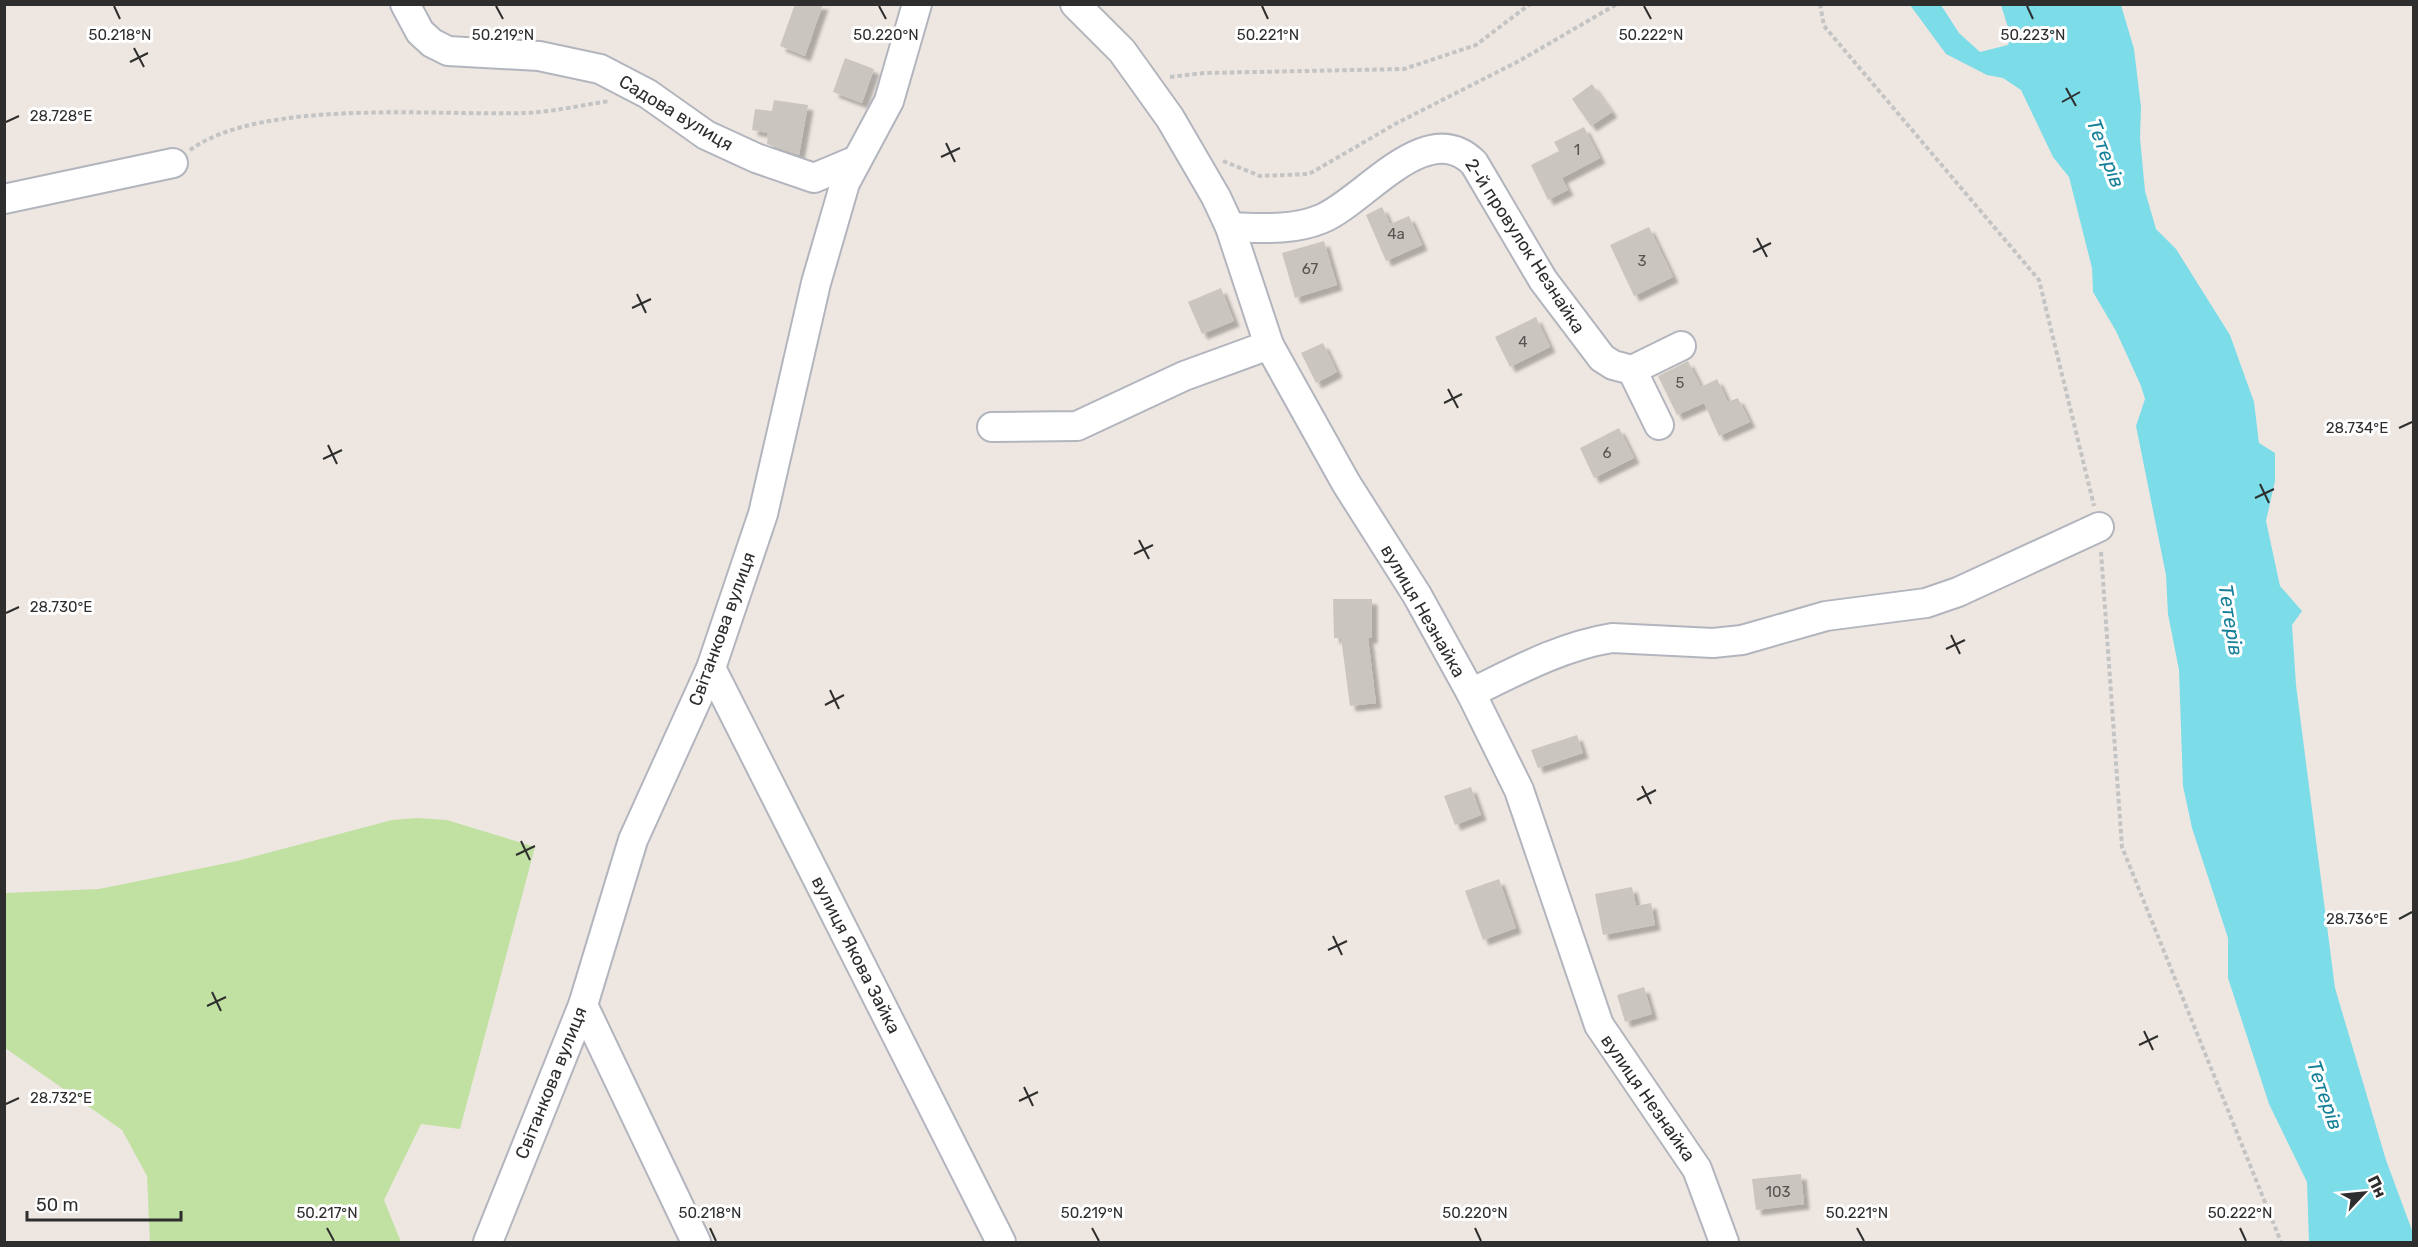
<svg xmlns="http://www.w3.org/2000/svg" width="2418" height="1247" viewBox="0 0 2418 1247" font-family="Rubik,sans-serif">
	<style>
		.green { fill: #c1e1a2 }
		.water { fill: #7cdce8 }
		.building { fill: #cac5bf; filter: url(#shadow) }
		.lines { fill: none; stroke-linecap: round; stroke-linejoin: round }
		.minor-casing { stroke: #b2b5bd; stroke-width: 32 }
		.path { stroke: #c4c4c4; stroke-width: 4; stroke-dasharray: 4.5 3; stroke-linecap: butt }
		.minor { stroke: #fff; stroke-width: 28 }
		.ticks { fill: none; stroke: #2e2e2e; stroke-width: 2 }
		.labels { text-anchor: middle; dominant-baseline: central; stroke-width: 6; stroke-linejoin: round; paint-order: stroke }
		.number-label { font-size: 15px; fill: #555452 }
		.street-label { font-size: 18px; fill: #2e2e2e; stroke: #fff }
		.water-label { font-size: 20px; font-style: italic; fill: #168099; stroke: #fff }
		.ticks-label { font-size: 15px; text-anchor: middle; fill: #2e2e2e; stroke: #fff; stroke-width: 6; stroke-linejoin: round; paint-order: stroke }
	</style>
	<defs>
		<filter id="shadow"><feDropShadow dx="5.5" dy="5.5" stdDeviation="1.5" flood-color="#0004"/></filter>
	</defs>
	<rect width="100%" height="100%" fill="#eee7e1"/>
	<path class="green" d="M417 818 447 820 535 847 460 1129 421 1124 384 1200 401 1242H150L147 1176 122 1130 5 1048V893L99 889 237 861 392 820Z"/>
	<path class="water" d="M1910 5H1941L1959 33 1980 52 2008 45 2011 37 2001 5H2121L2134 49 2141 107 2140 138 2145 191 2156 229 2176 249 2230 335 2254 402 2259 443 2275 453V481L2266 521 2280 586 2302 611 2292 625 2296 685 2335 988 2386 1160 2413 1233V1242H2309L2307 1182 2269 1104 2228 978V938L2192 828 2183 786 2179 670 2168 614 2166 575 2136 426 2145 399 2141 386 2116 331 2093 292 2092 268 2069 177 2053 157 2021 90 2003 78 1987 75 1946 54Z"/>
	<g class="building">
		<path d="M795 4H823L805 56 780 46Z"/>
		<path d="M845 58 874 69 862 103 833 92Z"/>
		<path d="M1592 84 1612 112 1591 126 1572 99Z"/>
		<path d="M774 100 808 105 799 155 767 144 768 133 752 130 755 109 772 111Z"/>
		<path d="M1584 127 1600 158 1562 178 1568 190 1548 200 1531 165 1559 151 1554 142Z"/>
		<path d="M1382 207 1390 224 1409 216 1422 245 1386 261 1366 215Z"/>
		<path d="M1649 227 1673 277 1634 296 1610 245Z"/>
		<path d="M1324 241 1337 285 1295 298 1282 253Z"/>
		<path d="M1221 288 1234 321 1202 334 1188 302Z"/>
		<path d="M1536 317 1550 347 1510 367 1495 337Z"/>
		<path d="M1323 343 1337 372 1316 383 1301 353Z"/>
		<path d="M1688 361 1701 387 1717 379 1728 402 1738 398 1750 422 1719 436 1704 403 1677 415 1658 376Z"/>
		<path d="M1619 428 1634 458 1594 478 1580 448Z"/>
		<path d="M1333 599H1372V638H1368L1376 703 1350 706 1341 638H1334Z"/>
		<path d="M1577 735 1583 753 1538 768 1531 750Z"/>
		<path d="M1471 787 1481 815 1455 825 1444 796Z"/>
		<path d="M1499 879 1516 928 1483 940 1465 891Z"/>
		<path d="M1632 887 1636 906 1651 903 1655 925 1603 935 1595 894Z"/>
		<path d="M1644 987 1652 1014 1625 1022 1617 995Z"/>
		<path d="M1801 1174 1804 1204 1756 1210 1752 1179Z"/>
	</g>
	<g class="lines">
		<g class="minor-casing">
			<g id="minor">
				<path d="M405 4 420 32 432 43 448 51 539 56 600 69 648 94 706 135 756 158 814 178 857 160"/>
				<path d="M1075 4 1122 51 1170 118 1216 197 1230 227 1269 345 1346 483 1417 595 1471 693 1519 790 1599 1025 1697 1169 1724 1242"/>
				<path d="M4 199 173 163"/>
				<path d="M1230 227C1261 228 1292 231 1321 219 1364 202 1426 115 1474 163L1543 280 1602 358 1613 365 1632 370 1681 346"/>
				<path d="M1632 370 1659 425"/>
				<path d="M992 427 1077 426 1184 376 1269 345"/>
				<path d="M711 668 1001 1242"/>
				<path d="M1471 693C1516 671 1562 646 1612 638L1713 643 1742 640 1826 616 1926 603 1958 592 2099 527"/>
				<path d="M583 1005 696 1242"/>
				<path d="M488 1242 583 1005 633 840 711 668 763 514 816 283 845 183 889 101 917 4"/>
			</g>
		</g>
		<g class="path">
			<path d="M1820 4 1824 26 2039 280 2094 506"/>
			<path d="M1170 77 1204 73 1404 69 1476 45 1530 4"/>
			<path d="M190 150C262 98 436 116 525 113 553 112 582 105 610 101"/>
			<path d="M1223 161 1260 176 1309 174 1397 123 1519 61 1617 4"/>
			<path d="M2101 552 2122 847 2281 1242"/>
		</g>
		<use href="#minor" class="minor"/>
	</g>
	<path class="ticks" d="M114 6 120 19M496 6 503 19M879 6 886 19M1262 6 1268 19M1644 6 1651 19M2027 6 2033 19M134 48 144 67M130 62 148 53M2066 88 2076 106M2062 102 2080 92M6 122 19 116M946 143 955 162M941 157 960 148M1757 238 1767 257M1753 252 1771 243M637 294 646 313M632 308 651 299M1448 389 1458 408M1444 403 1462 394M2399 428 2412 422M328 445 337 464M323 459 342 450M2260 484 2269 503M2255 498 2274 489M1139 540 1149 559M1134 554 1153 545M6 613 19 607M1951 635 1960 654M1946 649 1965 640M830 690 839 709M825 705 844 695M1642 786 1651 804M1637 800 1656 790M521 841 530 860M516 855 535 846M2399 919 2412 912M1333 936 1342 955M1328 950 1347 941M212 992 221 1011M207 1006 226 997M2144 1031 2153 1050M2139 1045 2158 1036M1024 1087 1033 1106M1019 1101 1038 1092M6 1104 19 1098M327 1228 334 1241M710 1228 716 1241M1092 1228 1099 1241M1475 1228 1481 1241M1857 1228 1864 1241M2240 1228 2246 1241"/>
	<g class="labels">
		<g class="number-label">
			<text x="1577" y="150">1</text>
			<text x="1396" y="234">4а</text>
			<text x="1642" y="261">3</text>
			<text x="1310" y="269">67</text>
			<text x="1523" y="342">4</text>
			<text x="1680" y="383">5</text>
			<text x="1607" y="453">6</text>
			<text x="1778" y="1192">103</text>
		</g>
		<g class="street-label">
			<text transform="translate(676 113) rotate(31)">Садова вулиця</text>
			<text transform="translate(1525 246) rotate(57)">2-й провулок Незнайка</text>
			<text transform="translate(1423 611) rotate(60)">вулиця Незнайка</text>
			<text transform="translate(722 629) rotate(-70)">Світанкова вулиця</text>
			<text transform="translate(856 955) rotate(63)">вулиця Якова Зайка</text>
			<text transform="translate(551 1083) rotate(-68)">Світанкова вулиця</text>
			<text transform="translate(1648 1098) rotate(55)">вулиця Незнайка</text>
		</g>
		<g class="water-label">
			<text transform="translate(2106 153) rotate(69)">Тетерів</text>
			<text transform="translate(2231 620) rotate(81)">Тетерів</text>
			<text transform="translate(2325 1095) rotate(71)">Тетерів</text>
		</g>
	</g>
	<g class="ticks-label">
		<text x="120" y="40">50.218°N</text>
		<text x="503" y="40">50.219°N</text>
		<text x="886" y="40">50.220°N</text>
		<text x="1268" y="40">50.221°N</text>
		<text x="1651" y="40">50.222°N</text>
		<text x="2033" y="40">50.223°N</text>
		<text x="61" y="121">28.728°E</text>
		<text x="2357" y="433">28.734°E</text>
		<text x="61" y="612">28.730°E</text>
		<text x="2357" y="924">28.736°E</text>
		<text x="61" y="1103">28.732°E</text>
		<text x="327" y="1218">50.217°N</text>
		<text x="710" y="1218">50.218°N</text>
		<text x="1092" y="1218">50.219°N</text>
		<text x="1475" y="1218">50.220°N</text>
		<text x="1857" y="1218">50.221°N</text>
		<text x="2240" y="1218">50.222°N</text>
	</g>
	<rect width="2418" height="1247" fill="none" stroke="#2e2e2e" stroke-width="12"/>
	<g transform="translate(2364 1193) rotate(64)" stroke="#ffffff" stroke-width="4.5" paint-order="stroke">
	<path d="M0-4.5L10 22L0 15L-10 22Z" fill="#2e2e2e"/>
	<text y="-9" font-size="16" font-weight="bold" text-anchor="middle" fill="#2e2e2e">Пн</text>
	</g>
	<path d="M27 1211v9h154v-9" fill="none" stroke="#2e2e2e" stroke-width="3"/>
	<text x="36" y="1211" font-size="18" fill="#2e2e2e" stroke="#ffffff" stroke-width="4.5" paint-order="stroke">50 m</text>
</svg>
